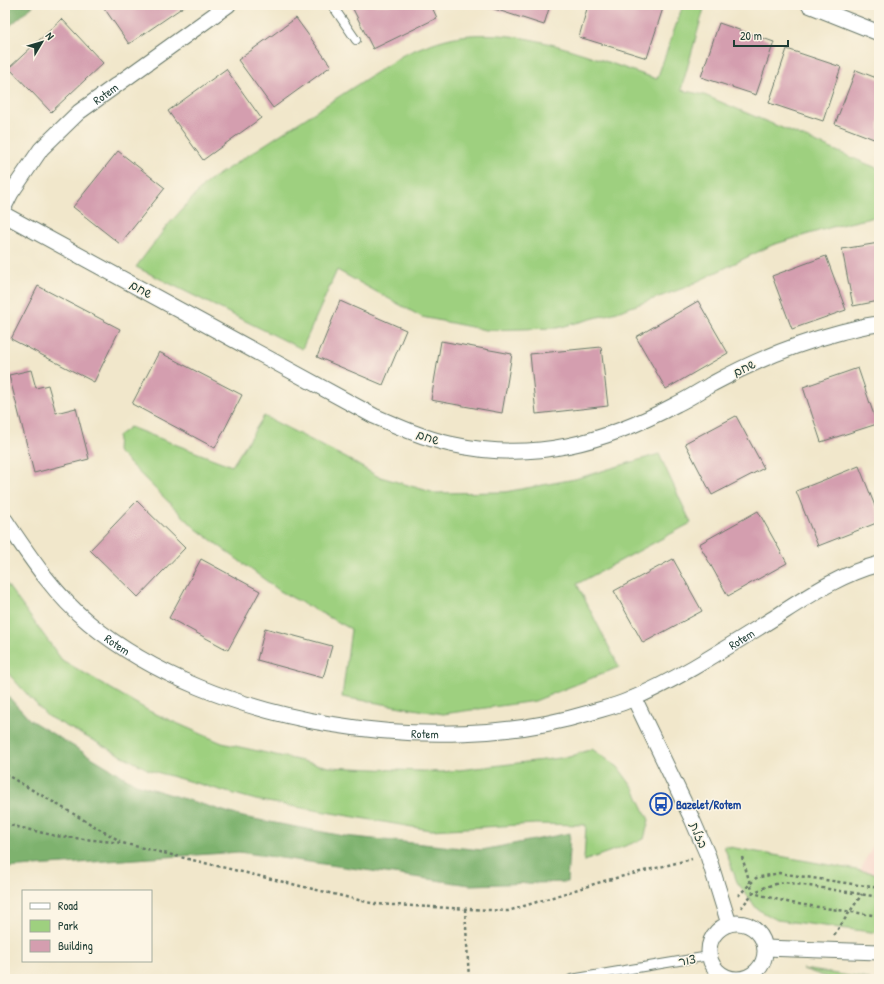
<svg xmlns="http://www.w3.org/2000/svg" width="884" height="984" viewBox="0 0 884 984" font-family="'Patrick Hand','Playpen Sans Hebrew',sans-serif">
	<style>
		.built { fill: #f7d1c7 }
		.green { fill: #9ed07f; stroke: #5e865a }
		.forest { fill: #7eb26e; stroke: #4e7851 }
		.building { fill: #d49eaf }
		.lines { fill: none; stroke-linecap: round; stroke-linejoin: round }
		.lane-casing { stroke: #687869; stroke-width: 10 }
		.street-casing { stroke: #687869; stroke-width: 17 }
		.path { stroke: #687869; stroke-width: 2.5; stroke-dasharray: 3 3; stroke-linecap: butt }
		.lane { stroke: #fff; stroke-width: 8 }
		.street { stroke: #fff; stroke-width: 15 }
		.labels { text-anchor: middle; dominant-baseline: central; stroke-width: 3; stroke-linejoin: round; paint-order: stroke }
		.street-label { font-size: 12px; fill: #1f3d34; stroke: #fcf5e5 }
		.transit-label { font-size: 12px; font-weight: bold; fill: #164399; stroke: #fcf5e5; text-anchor: start }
	</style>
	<rect width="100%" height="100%" fill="#fcf5e5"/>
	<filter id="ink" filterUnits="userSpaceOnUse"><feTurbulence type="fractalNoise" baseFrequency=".025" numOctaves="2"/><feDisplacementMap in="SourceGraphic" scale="8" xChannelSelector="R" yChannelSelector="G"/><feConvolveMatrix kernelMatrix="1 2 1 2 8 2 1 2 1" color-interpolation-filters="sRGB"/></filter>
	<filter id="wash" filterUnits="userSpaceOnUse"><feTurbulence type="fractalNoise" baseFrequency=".012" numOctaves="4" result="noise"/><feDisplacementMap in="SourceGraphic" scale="16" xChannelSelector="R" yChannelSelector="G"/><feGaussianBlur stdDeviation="0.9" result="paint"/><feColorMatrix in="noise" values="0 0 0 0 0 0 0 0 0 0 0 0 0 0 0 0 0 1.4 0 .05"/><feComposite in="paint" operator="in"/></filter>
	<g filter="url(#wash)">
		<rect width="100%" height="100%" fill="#f1e7cb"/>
		<path class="built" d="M879 833V874L860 871Z"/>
		<g class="green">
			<path d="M683 5H705L681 90 704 95 879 169V216L832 227 772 245 684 288 617 312 557 328 486 330 422 317 337 270 302 349 136 267 167 226 207 182 403 55C421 47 441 39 461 36 528 27 594 59 657 79Z"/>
			<path d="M264 416 346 458 377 476 435 493 505 492 575 479 659 454 691 523 577 584 619 667 535 701 443 714 342 697 351 629 280 591 195 528 117 451 118 436 130 427 232 466Z"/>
			<path d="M5 582 62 660 149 711 222 743 329 767 442 772 569 757 592 749 618 767 634 789 649 820 644 839 584 861 586 825 536 824 430 830 256 800 149 770 47 716 5 670Z"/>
			<path d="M724 846 879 874V933L777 920 757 909 737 882Z"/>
			<path d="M803 969 870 979H832Z"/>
		</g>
		<g class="forest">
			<path d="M5 5H34L5 30Z"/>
			<path d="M5 693 30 720 136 784 243 817 344 836 482 850 570 833 567 882 470 885 239 852 5 868Z"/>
		</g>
		<g id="blocks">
			<g class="building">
				<path d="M102 5H186L129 44Z"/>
				<path d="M351 5H431L437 18 373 49Z"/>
				<path d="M482 5H550L544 25Z"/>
				<path d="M588 5H664L647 58 579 37Z"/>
				<path d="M296 18 331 66 273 108 238 60Z"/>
				<path d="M62 19 103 63 51 112 9 68Z"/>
				<path d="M719 23 774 42 756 95 701 77Z"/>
				<path d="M787 49 841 67 823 121 769 103Z"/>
				<path d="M226 69 261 118 203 160 168 111Z"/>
				<path d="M856 70 879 79V141L835 124Z"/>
				<path d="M118 151 165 188 120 244 73 207Z"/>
				<path d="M879 243V301L853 306 842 249Z"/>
				<path d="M826 256 846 310 792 329 772 276Z"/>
				<path d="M38 286 120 329 94 382 11 339Z"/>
				<path d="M340 301 406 330 383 385 317 357Z"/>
				<path d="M698 301 728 353 666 389 636 337Z"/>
				<path d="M441 341 512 354 502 413 431 400Z"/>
				<path d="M601 347 608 406 536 414 530 354Z"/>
				<path d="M159 352 242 395 215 448 132 404Z"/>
				<path d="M858 368 877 424 821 442 803 387Z"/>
				<path d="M31 370 36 388 48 385 56 413 76 408 89 459 34 473 9 375Z"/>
				<path d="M736 416 764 468 712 495 685 443Z"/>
				<path d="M859 466 879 516V522L818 546 796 491Z"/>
				<path d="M137 501 185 548 138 597 90 550Z"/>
				<path d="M758 511 787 563 728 596 699 544Z"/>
				<path d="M201 559 260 591 228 650 169 618Z"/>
				<path d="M673 559 702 611 643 643 614 591Z"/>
				<path d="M265 628 332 646 323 678 257 660Z"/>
			</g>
		</g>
	</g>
	<g filter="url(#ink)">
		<use href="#blocks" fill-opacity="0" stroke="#687869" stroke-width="1"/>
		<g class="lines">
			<g class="lane-casing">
				<g id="lane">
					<path d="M332 5 356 40"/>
					<path d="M571 979 709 956"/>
				</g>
			</g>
			<g class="street-casing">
				<g id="street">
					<path d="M809 5 879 33"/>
					<path id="s1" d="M5 205 11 193 41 149 79 112 228 5"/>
					<path d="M5 215 374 416C399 427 424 438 450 444 534 463 604 443 677 404 689 398 700 391 712 384 752 362 795 344 841 332 853 329 866 325 879 324"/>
					<path id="s2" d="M5 520C30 557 54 594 89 623 214 726 437 759 589 713 602 709 615 706 627 701 679 679 726 648 774 618 807 597 840 574 879 564"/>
					<path d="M634 698 692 819 708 856 729 924"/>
					<circle cx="737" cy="951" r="28"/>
					<path d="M765 948 879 952"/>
				</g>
			</g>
			<g class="path">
				<path d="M5 774 120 841"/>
				<path d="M5 824 56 836 122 843 375 904 508 911 604 881 692 859"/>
				<path d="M742 857 753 893 791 903 879 916"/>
				<path d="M738 896 756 878 779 873 879 888"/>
				<path d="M741 908 753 893 768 886 784 882 879 897"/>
				<path d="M465 909 469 979"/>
				<path d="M834 935 862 894"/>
			</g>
			<use href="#lane" class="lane"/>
			<use href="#street" class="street"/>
		</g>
	</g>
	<defs>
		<g id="bus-ring" transform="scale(1.15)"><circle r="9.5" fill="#fcf5e5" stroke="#1a4fb4" stroke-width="1.5"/><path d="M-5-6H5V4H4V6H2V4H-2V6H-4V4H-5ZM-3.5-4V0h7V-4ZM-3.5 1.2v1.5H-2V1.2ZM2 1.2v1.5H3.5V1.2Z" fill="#1a4fb4"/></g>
	</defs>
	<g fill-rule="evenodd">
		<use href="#bus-ring" x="661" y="804"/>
	</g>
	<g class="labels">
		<g class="street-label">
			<text stroke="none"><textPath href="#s1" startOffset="152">Rotem</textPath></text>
			<text transform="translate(141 289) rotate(29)">שחם</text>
			<text transform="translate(744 368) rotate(-27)">שחם</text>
			<text transform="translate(428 437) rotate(18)">שחם</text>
			<text stroke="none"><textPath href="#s2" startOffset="829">Rotem</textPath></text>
			<text stroke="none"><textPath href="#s2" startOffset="169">Rotem</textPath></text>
			<text stroke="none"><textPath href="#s2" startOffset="493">Rotem</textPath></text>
			<text transform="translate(699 835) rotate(67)">בזלת</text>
			<text transform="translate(687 960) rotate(-10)">צור</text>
		</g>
		<g class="transit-label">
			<text x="676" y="804">Bazelet/Rotem</text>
		</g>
	</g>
	<rect width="884" height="984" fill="none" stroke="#fcf5e5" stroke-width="20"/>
	<rect x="22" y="890" width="130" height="72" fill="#fcf5e5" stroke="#a4ab9e"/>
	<rect x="30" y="903" width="20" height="6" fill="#ffffff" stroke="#a4ab9e"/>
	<text x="58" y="910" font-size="12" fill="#1f3d34">Road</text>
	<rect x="30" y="920" width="20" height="12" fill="#9ed07f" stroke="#a4ab9e"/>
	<text x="58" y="930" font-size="12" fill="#1f3d34">Park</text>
	<rect x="30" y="940" width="20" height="12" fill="#d49eaf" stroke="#a4ab9e"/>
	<text x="58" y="950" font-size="12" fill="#1f3d34">Building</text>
	<g transform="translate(42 42) rotate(52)" stroke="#fcf5e5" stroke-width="3" paint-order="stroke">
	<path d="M0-3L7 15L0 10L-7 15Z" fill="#1f3d34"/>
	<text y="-6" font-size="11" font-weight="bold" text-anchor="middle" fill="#1f3d34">N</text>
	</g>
	<path d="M734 40v6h54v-6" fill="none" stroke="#1f3d34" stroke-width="2"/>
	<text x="740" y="40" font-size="12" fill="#1f3d34" stroke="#fcf5e5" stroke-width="3" paint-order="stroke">20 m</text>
</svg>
